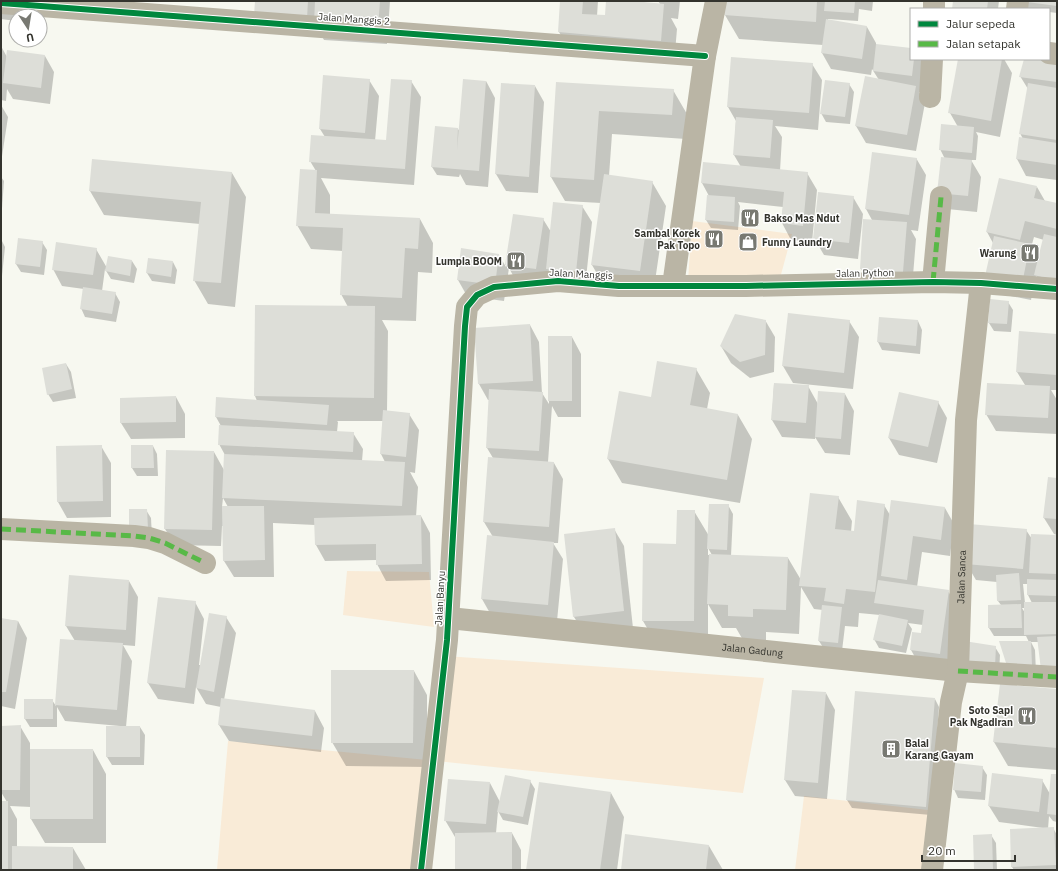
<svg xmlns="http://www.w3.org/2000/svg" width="1058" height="871" viewBox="0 0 1058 871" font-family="'IBM Plex Sans',sans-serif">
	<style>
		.green { fill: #f9ebd7 }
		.shadow { fill: #0003; fill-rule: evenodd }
		.building { fill: #ddded8 }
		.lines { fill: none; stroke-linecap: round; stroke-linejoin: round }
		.minor { stroke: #bab5a5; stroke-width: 22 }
		.quiet { stroke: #58b947; stroke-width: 5; stroke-dasharray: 10 5; stroke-linecap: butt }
		.cycleway-casing { stroke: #fff; stroke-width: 8 }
		.cycleway { stroke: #00873e; stroke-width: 6 }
		.labels { text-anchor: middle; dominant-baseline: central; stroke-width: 3; stroke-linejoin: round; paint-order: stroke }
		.street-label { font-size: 10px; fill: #34342e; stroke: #fff }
		.poi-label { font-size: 10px; font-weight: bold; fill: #34342e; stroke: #fff; text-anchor: end }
	</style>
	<rect width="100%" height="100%" fill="#f7f8f0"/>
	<g class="green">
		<path d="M692 221 792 234 779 282 688 281Z"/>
		<path d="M347 571 429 572 434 627 343 615Z"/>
		<path d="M445 656 764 678 743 793 427 760 418 870H217L228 741 427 760Z"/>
		<path d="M804 796 937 811 928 870H795Z"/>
	</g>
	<g class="shadow">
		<path d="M1 1 24 5 23 16H16V21L1 19Z"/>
		<path d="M256 1H390L387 44 324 40 316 26Z"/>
		<path d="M561 1H598L597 16H606L607 1H622L660 4 658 1H680L678 19 671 18 677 29 674 64 573 56 559 32Z"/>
		<path d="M726 1H873L872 11 859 9 858 21 828 19V21L867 27 876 43V45L911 49V59H920L924 65 921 92H919L925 103 916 151 866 143 856 126 879 80 872 69 871 75 831 69 822 53 823 45 739 39 725 15Z"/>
		<path d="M954 1H999L998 9H953Z"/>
		<path d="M1022 1H1057V13L1049 12V9H1027Z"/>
		<path d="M1 46 7 57 45 56 54 72 50 104 13 99 7 89 6 101 1 100Z"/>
		<path d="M959 59H1004L1012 73 1000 137 976 132 978 136 976 160H971L981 177 977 212 947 209 945 159 940 149 958 127 950 113Z"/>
		<path d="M1025 59 1057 60V180L1026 176 1017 159 1023 139 1020 133 1028 89 1020 76Z"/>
		<path d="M812 64 822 80 818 130 775 126 782 137 780 171 807 173 817 190 812 242 791 240 782 223 783 207 738 202 740 206 738 230 711 228 706 220 709 196 702 183 704 163 741 167 734 155 736 121 728 107Z"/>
		<path d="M369 80 379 96 375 141H387L411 81 421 97 414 185 321 178 330 195V215L420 219 433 243 432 273 418 272 416 321 382 320 388 331 387 412 409 414 419 430 415 473 410 472 418 487 416 517 421 516 430 533 431 580 386 581 377 564V560L325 561 316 545 315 525 273 523 274 577H234L224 561V526H222L221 546 175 545 165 529 214 452 224 470 225 455 219 444 221 426 216 417 257 401 255 396 348 307 341 294 343 251 311 249 297 225 316 171 310 161 325 137 320 129ZM337 421H383L381 454 385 462 362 461 363 449 353 433 337 432 338 422ZM223 498 228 507H222Z"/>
		<path d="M486 81 495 98 488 187 466 185 460 174 459 177 437 175 432 167 436 127 458 129 460 132Z"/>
		<path d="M557 83 673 90 687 114 686 139 612 134 609 176 652 182 666 206 653 295 606 289 592 265 601 203 565 201 551 177Z"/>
		<path d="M849 84 854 92 850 124 826 122 821 113Z"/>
		<path d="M535 86 544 102 538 193 506 191 496 174Z"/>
		<path d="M1 105 8 117 1 163Z"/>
		<path d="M916 158 926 175 918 231 911 230 916 239 912 288 871 285 861 269 872 220 866 209Z"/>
		<path d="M93 160 232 173 246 197 235 307 208 304 194 280 200 224 104 215 90 191Z"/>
		<path d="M1 177 4 181 1 222Z"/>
		<path d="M1037 187 1045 201 1057 204V294L1036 276 1031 300 995 293 993 243 987 232ZM1034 237 1044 240 1039 261 1031 248Z"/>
		<path d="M853 197 863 214 858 259 824 255 814 238Z"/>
		<path d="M582 206 592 222 585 288 557 285 548 270 546 285 516 281 509 268 504 301 467 296 458 280 499 255 506 267 514 215 543 219 551 232Z"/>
		<path d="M1 239 5 247 2 276H1Z"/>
		<path d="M42 242 47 250 44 275 21 272 16 264Z"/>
		<path d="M96 249 107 268 132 261 137 269 134 283 111 279 105 269 102 291 115 293 120 302 116 322 85 317 81 308 84 289 62 286 53 269Z"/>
		<path d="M173 262 177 270 175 284 152 281 147 273Z"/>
		<path d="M1008 302 1013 310 1011 332 994 331 989 323Z"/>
		<path d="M765 320 775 337 774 372 750 378 731 363 721 346Z"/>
		<path d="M849 321 859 337 853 389 793 383 783 366Z"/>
		<path d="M918 321 922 330 920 354 882 350 878 342Z"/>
		<path d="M530 325 539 342 542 393 549 404V337H572L581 354V417H558L552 406 548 462 554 463 563 479 558 543H553L563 559 557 621 491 615 482 599 493 537 484 522 493 458 487 448 490 400H488L479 384Z"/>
		<path d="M1057 335V390H1051L1057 400V434L996 431 986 414 1025 385 1017 372Z"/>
		<path d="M66 364 71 372 76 398 53 402 48 394Z"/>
		<path d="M696 369 710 393 707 409 738 415 752 439 740 503 622 483 608 459 651 398Z"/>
		<path d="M774 384 808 386 818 404 845 394 854 411 850 455 825 453 815 437V439L782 437 772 420Z"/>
		<path d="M176 397 185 414V438L131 439 121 423Z"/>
		<path d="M938 402 947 418 937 463 899 455 889 438Z"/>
		<path d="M101 446 111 463V517L67 518 58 502Z"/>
		<path d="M132 446H153L157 454 158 476H137L132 468Z"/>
		<path d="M1057 479V535L1054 534 1044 518Z"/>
		<path d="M838 497 852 521 851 532H854L884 505 890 515 945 508 954 524 950 556 922 552 917 587 948 591 958 608 949 670 920 666 911 650 921 634 923 625 908 623 912 629 906 653 879 648 874 639 880 615 859 613 858 627 845 626 842 651 824 649 819 641 823 610 814 609 801 587 799 634 766 632V641L743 640 736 628H722L708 604V644L657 645 643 621 677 545 694 511 709 536 728 505 733 514 731 556 788 558 801 580ZM708 548 712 555H708Z"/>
		<path d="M146 510 151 518 152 537H134Z"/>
		<path d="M614 529 624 546 633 628 584 633 574 617 565 535Z"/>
		<path d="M1026 530 1032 539 1057 536V687L1038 642H1031L1035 650 1036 673 1013 674 1029 642 1026 636H994L989 628V606L1001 605 998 601 997 582 976 580 966 563ZM1023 584H1028V595L1032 603H1025ZM1022 608H1025V613Z"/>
		<path d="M129 581 138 597 135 646 123 645 132 661 126 727H140L145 735 144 765H112L107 757V727H120V726L65 721 57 707V727H30L25 719 52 700 56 706 61 640 75 641 66 626Z"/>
		<path d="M195 602 204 619 199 665H201L226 617 236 633 224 700 315 711 324 728 321 752 229 741 219 725 221 707 206 704 196 687 194 704 158 699 148 683Z"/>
		<path d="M1 605 2 608V619L18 621 27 638 15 709 1 706Z"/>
		<path d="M995 647 1000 655 999 674H969Z"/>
		<path d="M414 671 427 695V767L346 766 332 742Z"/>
		<path d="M1057 690V770L1008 766 994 742Z"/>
		<path d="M826 693 835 710 827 799 795 796 785 780Z"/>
		<path d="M935 699 939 707 931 815 852 808 847 800Z"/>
		<path d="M20 726 30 743V750H93L106 774V843H45L31 819V807L10 806 17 819V847L73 848 86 870H1V802H7L1 792V727Z"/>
		<path d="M982 767 987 775 985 800 958 798 954 789Z"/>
		<path d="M1057 775V822L1053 821 1049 816 1048 829 1053 828 1057 835V870H1014L1012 867 1043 828 999 822 989 806 1042 780 1050 794Z"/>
		<path d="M530 781 535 789 528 825 503 820 498 811 496 833H512L521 850V870H456V837H455L445 820 490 783 500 802Z"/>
		<path d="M611 793 624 817 617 870H527Z"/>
		<path d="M991 835 996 843 997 870H975Z"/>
		<path d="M709 846 723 870H622Z"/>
	</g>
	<g class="building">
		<path d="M255 1H308L307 18 254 15Z"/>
		<path d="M315 1H380L378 28 314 24Z"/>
		<path d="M560 1H583L582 14 605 15 606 1H633L664 4 661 41 558 32Z"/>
		<path d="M725 1H817L816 22 724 15Z"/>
		<path d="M825 1H855L854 13 824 11Z"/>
		<path d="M953 1H988L987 9H952Z"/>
		<path d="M1027 1H1057V6L1027 2Z"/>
		<path d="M826 19 867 26 862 59 821 53Z"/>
		<path d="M876 44 911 48V59H914L912 76 873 71Z"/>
		<path d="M7 50 45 55 41 88 3 83Z"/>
		<path d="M731 57 813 63 809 113 727 107Z"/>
		<path d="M958 59H1002L991 121 948 113Z"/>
		<path d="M1024 59H1057V82L1019 77Z"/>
		<path d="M323 75 370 79 365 133 319 129Z"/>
		<path d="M865 76 916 86 907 135 855 126Z"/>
		<path d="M391 79 412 80 405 169 309 162 311 135 386 140Z"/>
		<path d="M463 79 486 81 479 171 431 167 435 126 458 128 457 150Z"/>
		<path d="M825 80 850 83 845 117 820 114Z"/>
		<path d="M556 82 674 89 672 115 599 111 594 180 550 177Z"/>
		<path d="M501 83 535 85 529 177 495 174Z"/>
		<path d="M1028 83 1057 88V140L1019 134Z"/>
		<path d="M736 117 773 120 770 158 733 155Z"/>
		<path d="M941 124 974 127 972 153 939 150Z"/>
		<path d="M1019 137 1057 143V165L1016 159Z"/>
		<path d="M872 152 917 158 909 215 865 209Z"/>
		<path d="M941 157 972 160 968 196 937 193Z"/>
		<path d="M92 159 232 172 221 283 193 281 201 202 89 191Z"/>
		<path d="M703 162 808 172 803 226 781 223 784 192 701 183Z"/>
		<path d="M300 169 317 170 315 213 420 218 418 249 405 248 402 298 340 295 343 228 296 226Z"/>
		<path d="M604 174 653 181 640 271 591 265Z"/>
		<path d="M999 178 1037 186 1034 198 1057 203V229L1025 221 1020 240 986 232Z"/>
		<path d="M818 192 854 196 849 243 813 239Z"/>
		<path d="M707 195 735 197 734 222 705 220Z"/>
		<path d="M553 202 583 205 576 272 546 269Z"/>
		<path d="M513 214 544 218 536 269 505 265Z"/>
		<path d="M863 219 907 222 903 272 860 269Z"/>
		<path d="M1044 234 1057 237V281L1034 275Z"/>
		<path d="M994 236 1030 244 1022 284 985 276Z"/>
		<path d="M18 238 43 241 40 267 15 264Z"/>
		<path d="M56 242 97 248 93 275 52 270Z"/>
		<path d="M461 248 499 254 495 285 457 280Z"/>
		<path d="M108 256 132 260 130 276 105 271Z"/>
		<path d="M148 258 173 261 171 277 146 273Z"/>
		<path d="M83 287 116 292 112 314 80 309Z"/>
		<path d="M990 299 1009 301 1007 324 988 323Z"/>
		<path d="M255 305 375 306 374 398 254 396Z"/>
		<path d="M788 313 850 320 844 373 782 366Z"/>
		<path d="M735 314 766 320 765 355 740 362 720 346Z"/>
		<path d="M879 317 918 320 916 346 877 342Z"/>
		<path d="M530 324 533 381 478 384 474 328Z"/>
		<path d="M1019 331 1057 334V375L1016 372Z"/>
		<rect x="548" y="336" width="24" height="65"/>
		<path d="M657 361 697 368 690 405 738 414 727 480 607 459 619 391 651 397Z"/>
		<path d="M66 363 72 389 47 395 42 368Z"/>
		<path d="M774 383 809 385 806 423 771 420Z"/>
		<path d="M987 383 1050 386 1048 418 985 415Z"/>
		<path d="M489 389 543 392 539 451 486 448Z"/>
		<path d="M818 391 845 393 841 439 815 437Z"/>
		<path d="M899 392 939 401 928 447 888 438Z"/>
		<path d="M176 396V422L120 423V398Z"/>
		<path d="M216 397 329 405 327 425 215 417Z"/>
		<path d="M383 410 410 413 406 457 380 454Z"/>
		<path d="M219 425 354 432 353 452 218 445Z"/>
		<path d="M102 445 103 501 57 502 56 446Z"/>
		<path d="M131 445H153L154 468H131Z"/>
		<path d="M166 450 214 451 212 530 164 529Z"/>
		<path d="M224 454 405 462 402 506 222 498Z"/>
		<path d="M488 457 554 462 549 527 483 522Z"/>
		<path d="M1048 477 1057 478V519L1043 518Z"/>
		<path d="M810 493 839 496 835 529 854 531 857 500 885 504 875 592 846 589 844 604 824 601 826 588 799 586Z"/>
		<path d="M891 500 945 507 941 540 913 536 907 580 881 576Z"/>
		<path d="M709 504H729L727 550 707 549Z"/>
		<path d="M222 506H264L265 560 223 561Z"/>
		<path d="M129 509H147L148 529 129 530Z"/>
		<path d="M677 510H695L694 621H642L643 543 676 544Z"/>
		<path d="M421 515 422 564 376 565V544L315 545 314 518Z"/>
		<path d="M969 524 1027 529 1023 569 965 564Z"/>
		<path d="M615 528 624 611 573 617 564 534Z"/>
		<path d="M1031 534 1057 535V574L1029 573Z"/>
		<path d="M487 535 554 542 548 605 481 599Z"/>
		<path d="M709 554 788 557 786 610 753 609V617L728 616V605L707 604Z"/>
		<path d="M1019 573 1021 600 997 601 996 575Z"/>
		<path d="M69 575 129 580 126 630 65 626Z"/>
		<path d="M1027 579 1057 580V596L1027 595Z"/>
		<path d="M878 580 949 590 940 654 910 650 912 632 921 633 924 610 874 603Z"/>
		<path d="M158 597 196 601 185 688 147 683Z"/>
		<path d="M1024 602H1057V634L1024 635Z"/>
		<path d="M1021 604 1022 628H988V605Z"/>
		<path d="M822 605 842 607 838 643 818 641Z"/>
		<path d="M209 613 227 616 214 692 196 688Z"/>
		<path d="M879 614 908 620 902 646 873 640Z"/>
		<path d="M1 618 18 621 6 692H1Z"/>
		<path d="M1057 636V671L1041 670 1037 637Z"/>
		<path d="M60 639 123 643 117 710 55 705Z"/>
		<path d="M964 641 996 646 995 666H963Z"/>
		<path d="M999 641H1031L1032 666H1007Z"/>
		<path d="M331 670H414L413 743H331Z"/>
		<path d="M1000 684 1057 689V748L993 742Z"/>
		<path d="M792 690 826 692 818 783 784 780Z"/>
		<path d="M855 691 935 698 926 807 846 800Z"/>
		<path d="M221 698 315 710 312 736 218 725Z"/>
		<rect x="24" y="699" width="29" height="20"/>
		<path d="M21 725 20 790H1V726Z"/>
		<rect x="106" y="726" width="34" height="31"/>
		<rect x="30" y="749" width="63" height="70"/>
		<path d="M955 763 983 766 981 792 953 790Z"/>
		<path d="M992 773 1043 779 1039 812 988 806Z"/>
		<path d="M1051 774H1057V815L1047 814Z"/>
		<path d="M505 775 531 780 523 817 497 812Z"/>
		<path d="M448 779 490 782 486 824 444 821Z"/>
		<path d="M539 782 611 792 600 870H526Z"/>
		<rect x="1" y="801" width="7" height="69"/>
		<path d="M1054 827 1056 865 1011 867 1010 829Z"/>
		<path d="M512 832V870H455V833Z"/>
		<path d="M625 834 709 845 706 870H621Z"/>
		<path d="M992 834 993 870H974L973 835Z"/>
		<path d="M12 846 73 847V870H12Z"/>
		<rect x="1026" y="869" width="13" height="1"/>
	</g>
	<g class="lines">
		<g class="minor">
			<path d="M1 3 705 56"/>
			<path d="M934 9V1"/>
			<path d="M1017 9 1018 1"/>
			<path d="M1049 53 1057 54"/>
			<path d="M930 97 932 59"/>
			<path d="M933 282 941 197"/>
			<path d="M673 286 705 56 716 1"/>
			<path d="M1 529 134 536 149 538 165 543 205 563"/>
			<path id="s1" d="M449 618 958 671 1057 677"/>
			<path d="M421 870 447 640 465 326 467 307 477 295 494 287 558 281 619 286H746L933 282 981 283 1057 289"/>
			<path id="s2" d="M932 870 951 702 958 671 966 420 981 283"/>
		</g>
		<g class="quiet">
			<path d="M933 282 941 197"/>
			<path d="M1 529 134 536 149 538 165 543 205 563"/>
			<path d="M958 671 1057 677"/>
		</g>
		<g class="cycleway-casing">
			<g id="cycleway">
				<path d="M1 3 705 56"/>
				<path d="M421 870 447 640 465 326 467 307 477 295 494 287 558 281 619 286H746L933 282 981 283 1057 289"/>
			</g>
		</g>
		<use href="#cycleway" class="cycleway"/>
	</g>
	<defs>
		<g id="restaurant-square" transform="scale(1)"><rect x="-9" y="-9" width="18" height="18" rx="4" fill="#787972" stroke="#fff"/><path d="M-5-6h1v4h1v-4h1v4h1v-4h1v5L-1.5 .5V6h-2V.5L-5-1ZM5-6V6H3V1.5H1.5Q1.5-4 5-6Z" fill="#fff"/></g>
		<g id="shop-square" transform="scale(1)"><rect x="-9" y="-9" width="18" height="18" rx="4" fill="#787972" stroke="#fff"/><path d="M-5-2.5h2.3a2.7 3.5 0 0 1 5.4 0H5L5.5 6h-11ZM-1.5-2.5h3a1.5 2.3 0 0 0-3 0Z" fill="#fff"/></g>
		<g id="building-square" transform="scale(1)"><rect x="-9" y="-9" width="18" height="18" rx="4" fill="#787972" stroke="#fff"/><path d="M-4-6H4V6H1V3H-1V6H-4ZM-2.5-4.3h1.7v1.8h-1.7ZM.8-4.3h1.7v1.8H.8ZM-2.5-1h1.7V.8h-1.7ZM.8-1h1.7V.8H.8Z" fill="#fff"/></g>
	</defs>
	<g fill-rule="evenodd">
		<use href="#restaurant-square" x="750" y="218"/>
		<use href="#restaurant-square" x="714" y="239"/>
		<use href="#shop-square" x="748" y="242"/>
		<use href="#restaurant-square" x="1030" y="253"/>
		<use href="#restaurant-square" x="516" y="261"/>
		<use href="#restaurant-square" x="1027" y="716"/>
		<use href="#building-square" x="891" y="749"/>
	</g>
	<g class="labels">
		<g class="street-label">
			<text transform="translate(354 19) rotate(4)">Jalan Manggis 2</text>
			<text transform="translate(865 273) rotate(-1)">Jalan Python</text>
			<text transform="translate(581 274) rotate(3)">Jalan Manggis</text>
			<text stroke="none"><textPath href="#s2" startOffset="295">Jalan Sanca</textPath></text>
			<text transform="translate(440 598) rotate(-87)">Jalan Banyu</text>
			<text stroke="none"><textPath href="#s1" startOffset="305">Jalan Gadung</textPath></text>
		</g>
		<g class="poi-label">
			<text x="764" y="218" text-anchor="start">Bakso Mas Ndut</text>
			<text x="700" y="233">Sambal Korek<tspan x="700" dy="12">Pak Topo</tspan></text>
			<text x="762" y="242" text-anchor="start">Funny Laundry</text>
			<text x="1016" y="253">Warung</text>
			<text x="502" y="261">Lumpia BOOM</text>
			<text x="1013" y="710">Soto Sapi<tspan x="1013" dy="12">Pak Ngadiran</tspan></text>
			<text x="905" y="743" text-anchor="start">Balai<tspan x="905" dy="12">Karang Gayam</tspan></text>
		</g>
	</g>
	<rect width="1058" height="871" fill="none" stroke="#34342e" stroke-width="4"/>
	<rect x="910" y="8" width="140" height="52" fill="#ffffff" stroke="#aeaeab"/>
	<rect x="918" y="21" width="20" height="6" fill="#00873e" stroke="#aeaeab"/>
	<text x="946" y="28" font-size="12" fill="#34342e">Jalur sepeda</text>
	<rect x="918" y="41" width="20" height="6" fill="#58b947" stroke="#aeaeab"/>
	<text x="946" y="48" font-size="12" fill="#34342e">Jalan setapak</text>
	<g transform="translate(28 28) rotate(168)"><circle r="19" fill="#ffffff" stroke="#aeaeab"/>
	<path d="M0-3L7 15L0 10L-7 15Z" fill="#787972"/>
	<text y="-6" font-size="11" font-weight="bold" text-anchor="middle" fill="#34342e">U</text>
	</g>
	<path d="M922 855v6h93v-6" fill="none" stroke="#34342e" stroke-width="2"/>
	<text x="928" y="855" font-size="12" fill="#34342e" stroke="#ffffff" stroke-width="3" paint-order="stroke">20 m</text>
</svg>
